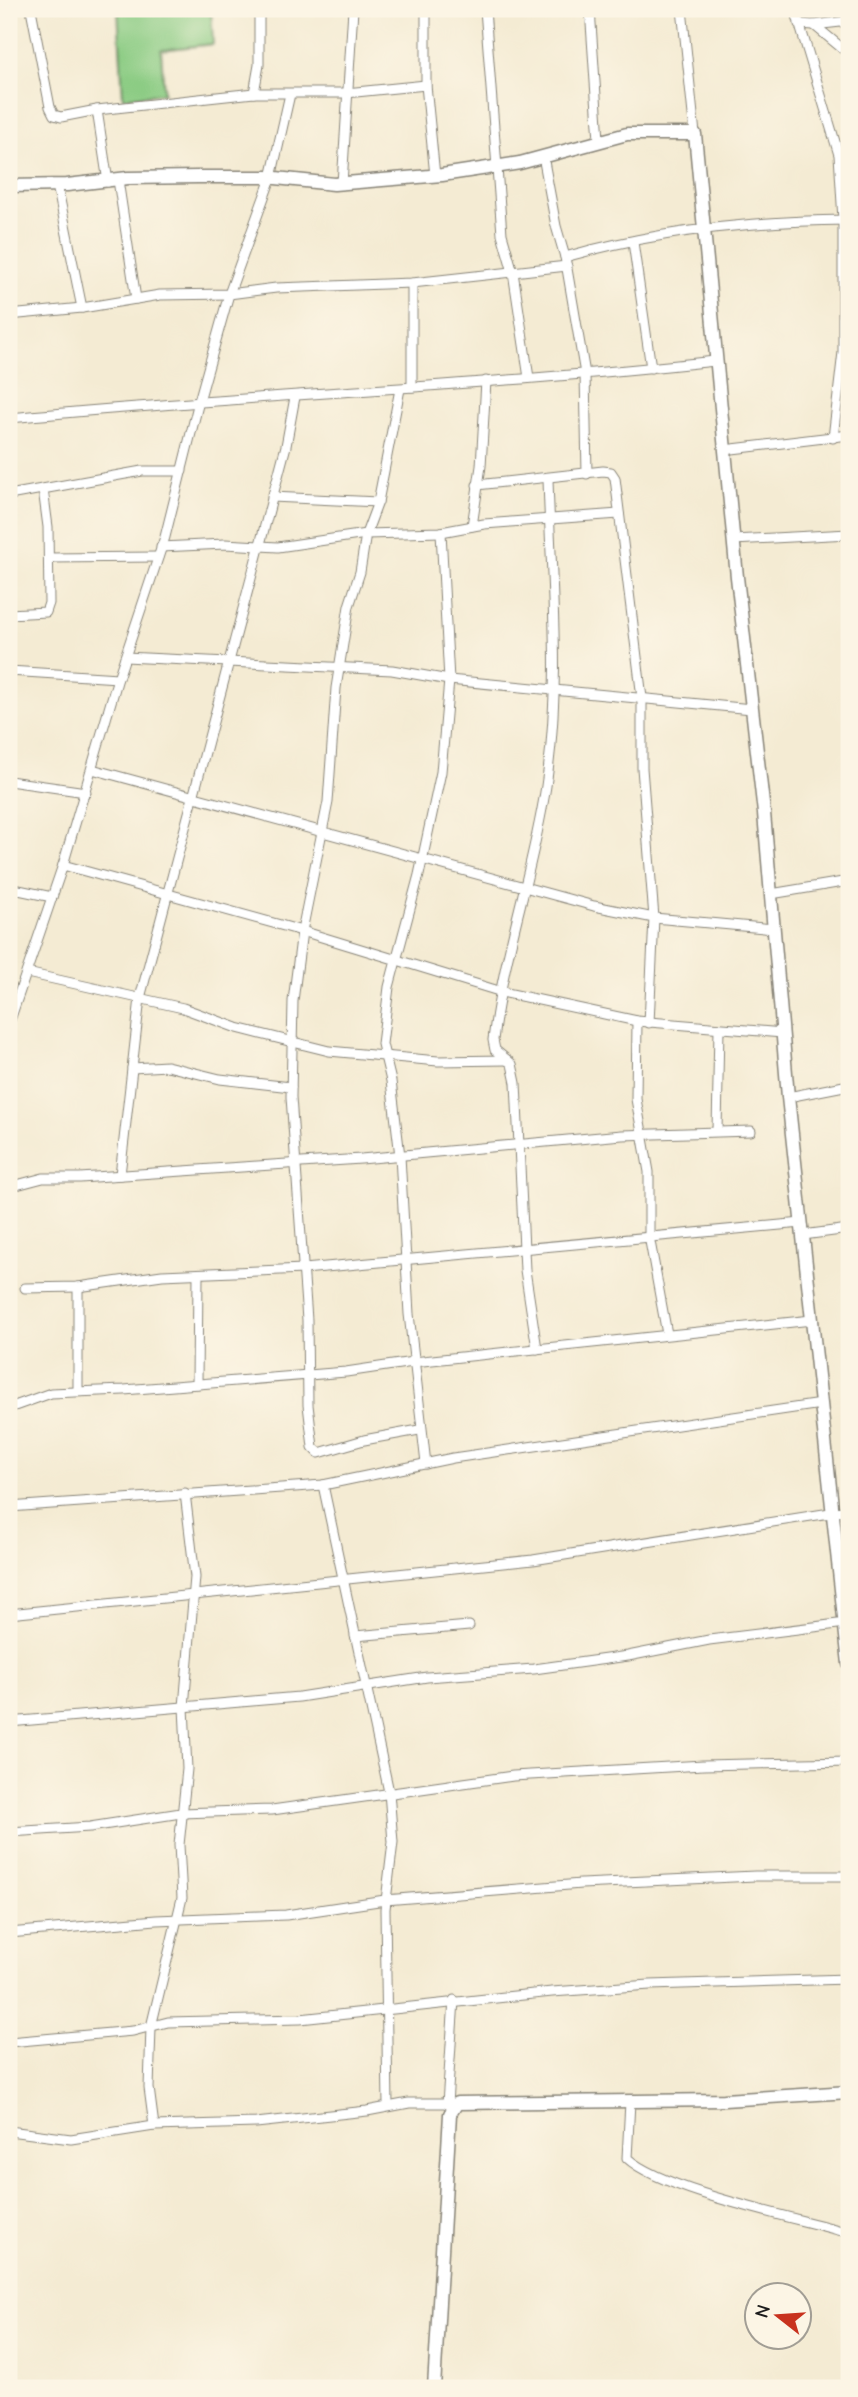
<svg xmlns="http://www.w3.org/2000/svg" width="858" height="2397" viewBox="0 0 858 2397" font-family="'Comic Neue',sans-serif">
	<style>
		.green { fill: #8ccc84; stroke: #547450; stroke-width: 2 }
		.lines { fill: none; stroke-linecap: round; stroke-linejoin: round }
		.minor-casing { stroke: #888478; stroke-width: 11 }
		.secondary-casing { stroke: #888478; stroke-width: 15 }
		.minor { stroke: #fff; stroke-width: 9 }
		.secondary { stroke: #fff; stroke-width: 12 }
	</style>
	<rect width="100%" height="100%" fill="#fcf5e5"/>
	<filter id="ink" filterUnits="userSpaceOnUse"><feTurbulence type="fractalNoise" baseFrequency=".0143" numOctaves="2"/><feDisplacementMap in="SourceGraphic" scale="14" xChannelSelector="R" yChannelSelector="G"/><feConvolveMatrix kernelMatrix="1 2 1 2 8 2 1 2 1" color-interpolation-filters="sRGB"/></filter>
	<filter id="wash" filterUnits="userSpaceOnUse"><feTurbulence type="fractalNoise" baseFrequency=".00686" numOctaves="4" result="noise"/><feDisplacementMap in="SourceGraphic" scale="28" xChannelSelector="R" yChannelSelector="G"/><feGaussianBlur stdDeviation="1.57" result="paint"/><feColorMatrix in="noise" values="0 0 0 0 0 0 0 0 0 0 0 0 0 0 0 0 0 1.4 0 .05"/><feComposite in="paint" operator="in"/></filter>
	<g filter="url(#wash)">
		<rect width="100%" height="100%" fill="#f4ebd3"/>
		<path class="green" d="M118 9H211L213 44 161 50 164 93 123 98Z"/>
	</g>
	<g filter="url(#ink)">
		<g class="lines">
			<g class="minor-casing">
				<g id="minor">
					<path d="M31 9 50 107 54 115 61 117 97 110 254 93H346L426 85"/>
					<path d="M426 9V85L435 176"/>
					<path d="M485 9 502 234 513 272 529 378"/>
					<path d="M590 9 599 140"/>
					<path d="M682 9 695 134"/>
					<path d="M795 9 839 155 843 220V352L833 438"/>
					<path d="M799 24 814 25 849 21"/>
					<path d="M814 25 849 54"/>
					<path d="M254 93 259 65V9"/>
					<path d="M97 110 108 182"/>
					<path d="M543 156 556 226 565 257 585 374 587 474"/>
					<path d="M9 171 10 186"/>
					<path d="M118 180 136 299"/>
					<path d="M342 184 353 9"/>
					<path d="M57 185 82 308"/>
					<path d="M633 242 651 368"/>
					<path d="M565 257C656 231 753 221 847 220"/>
					<path d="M412 283V387"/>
					<path d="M9 315 82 308 160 295 229 294 276 288 412 283 567 266"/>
					<path d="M400 389 378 502 366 534 360 572 349 606 336 688 328 802 302 931 293 1001 291 1097 307 1320 308 1405 313 1447 319 1453 364 1440 419 1430"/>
					<path d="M9 418C244 395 480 387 715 361"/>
					<path d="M724 450 849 435"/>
					<path d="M477 485 603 471 611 472 615 478 642 698V768L654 918 649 1023"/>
					<path d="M9 495 142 471H182"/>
					<path d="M272 497 378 502"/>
					<path d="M472 526 481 466 486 381"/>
					<path d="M733 540 849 534"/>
					<path d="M161 547 225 544 278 547 366 534 441 532 484 524 619 514"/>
					<path d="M49 558 158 557"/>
					<path d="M9 614 46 612 49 603 48 527 43 489"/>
					<path d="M125 657 392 670 449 680 752 709"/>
					<path d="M9 671 118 678"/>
					<path d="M92 769 594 906 654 918 774 929"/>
					<path d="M9 781 86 792"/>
					<path d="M63 865 302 931 502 992 637 1021 783 1033"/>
					<path d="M9 888 52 897"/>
					<path d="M771 894 849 881"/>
					<path d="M27 973 183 1008 237 1028 329 1051 438 1061 507 1060"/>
					<path d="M637 1021 636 1099 649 1172V1236L667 1334"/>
					<path d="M9 1023 63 865 118 678 165 537 199 401 229 294 271 178 290 94"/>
					<path d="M132 1068 167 1066 220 1079 291 1087"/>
					<path d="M788 1097 849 1085"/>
					<path d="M717 1131 719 1028"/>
					<path d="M120 1175 140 998 286 446 295 397"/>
					<path d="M9 1187 43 1178H80L361 1159 622 1135 751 1131"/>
					<path d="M803 1235 849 1229"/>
					<path d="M78 1287V1391"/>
					<path d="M25 1288 78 1287 162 1275 304 1269 802 1223"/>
					<path d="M537 1349 525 1270 516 1083 512 1064 495 1050 493 1040C503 955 533 871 546 786 562 680 551 585 548 479"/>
					<path d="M197 1384 198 1275"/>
					<path d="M9 1408 51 1393 124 1390 346 1372 413 1362 812 1320"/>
					<path d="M426 1464 409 1314 400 1156 391 1081 382 1044 389 987 419 875 441 772 449 680 441 532"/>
					<path d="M323 1485 389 1792 393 1842 385 1909 388 2106"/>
					<path d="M9 1507 323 1485 453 1458 821 1404"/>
					<path d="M9 1614 533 1560 849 1510"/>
					<path d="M355 1636 469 1626"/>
					<path d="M9 1722 299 1697 427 1677 534 1669 628 1656 709 1640 846 1623"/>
					<path d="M9 1832 90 1827 181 1813 272 1810 513 1776 703 1765 849 1762"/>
					<path d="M9 1933 156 1920 286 1915 385 1900 581 1884 755 1876H849"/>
					<path d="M9 2042 133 2031 168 2022 300 2019 552 1992 650 1985 849 1979"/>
					<path d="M630 2102 627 2158C663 2191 797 2218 849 2233"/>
					<path d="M447 2104 454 2000"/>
					<path d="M154 2126 149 2088 151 2027 182 1898 179 1845 187 1769 184 1707 195 1577 185 1493"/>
					<path d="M9 2131 71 2139 154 2126 256 2123 367 2111 409 2103H457"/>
				</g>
			</g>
			<g class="secondary-casing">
				<g id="secondary">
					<path d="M9 186 67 185 128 178 198 177H266L334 184 442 175 520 163 627 134H695L737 577 764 813 788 1097 849 1664"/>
					<path d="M434 2388 450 2114 457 2103 724 2100 849 2092"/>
				</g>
			</g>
			<use href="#minor" class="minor"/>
			<use href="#secondary" class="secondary"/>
		</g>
	</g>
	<rect width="858" height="2397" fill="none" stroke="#fcf5e5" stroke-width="35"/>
	<g transform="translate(778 2316) rotate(287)"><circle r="33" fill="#fcf5e5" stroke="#a29e95" stroke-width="2"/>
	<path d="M0-5L12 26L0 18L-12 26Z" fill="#c8321e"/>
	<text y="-10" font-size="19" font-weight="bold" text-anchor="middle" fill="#1c1c1c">N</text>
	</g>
</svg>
